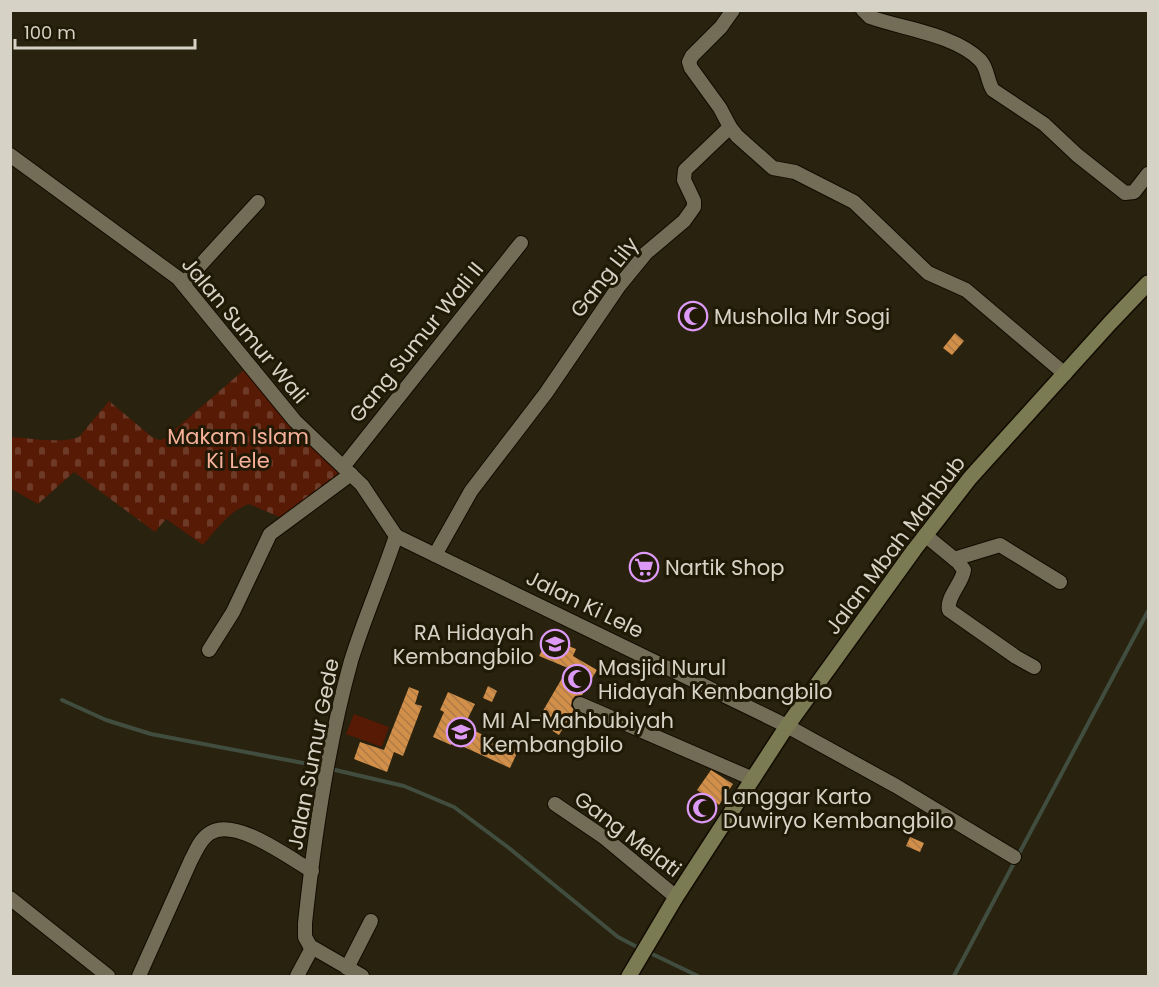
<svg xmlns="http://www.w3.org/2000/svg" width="1159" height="987" viewBox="0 0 1159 987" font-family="Poppins,sans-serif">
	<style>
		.cemetery { fill: url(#cemetery-stones) }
		.green { fill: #571a05 }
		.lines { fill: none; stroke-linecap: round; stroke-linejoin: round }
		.stream { stroke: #414d3e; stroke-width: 4 }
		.building { fill: url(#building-back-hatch) }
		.street-casing { stroke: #110b00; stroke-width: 16 }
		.secondary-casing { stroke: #110b00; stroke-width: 18 }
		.street { stroke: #736c56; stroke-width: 14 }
		.secondary { stroke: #7a7a53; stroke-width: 15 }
		.labels { text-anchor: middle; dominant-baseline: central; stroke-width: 6; stroke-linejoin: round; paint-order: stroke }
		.street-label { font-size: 21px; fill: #d6d2c6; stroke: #1f1905 }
		.poi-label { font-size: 21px; fill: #d6d2c6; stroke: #1f1905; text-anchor: start }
		.park-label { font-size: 21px; fill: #f7b19b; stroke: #1f1905 }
	</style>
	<defs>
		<pattern id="cemetery-stones" width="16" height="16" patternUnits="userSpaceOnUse" patternTransform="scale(1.5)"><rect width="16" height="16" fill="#571a05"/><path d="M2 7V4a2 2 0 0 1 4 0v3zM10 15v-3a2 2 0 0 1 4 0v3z" fill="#6e3a28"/></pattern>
		<pattern id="building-back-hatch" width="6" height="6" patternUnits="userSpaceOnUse" patternTransform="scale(1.5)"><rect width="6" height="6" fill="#d28f4a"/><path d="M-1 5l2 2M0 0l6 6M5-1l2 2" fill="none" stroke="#ae7b46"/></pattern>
	</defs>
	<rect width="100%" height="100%" fill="#28220e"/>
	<path class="cemetery" d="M245 369 343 473 282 518 249 504C229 511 216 530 203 545L166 519 155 532 74 472 38 504 11 489V437C29 438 63 444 79 437L109 401 152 437 159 440 164 439Z"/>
	<path class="green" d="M354 714 389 727 382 747 346 734Z"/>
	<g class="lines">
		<g class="stream">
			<path d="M62 700 106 720 151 734 324 767"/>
			<path d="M331 769 404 786 454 807 509 848 618 937 641 949"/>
			<path d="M648 952 698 976"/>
			<path d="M954 976 1148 611"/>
		</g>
	</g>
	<g class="building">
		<path d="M955 333 964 341 952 355 943 348Z"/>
		<path d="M566 645 576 649 573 656 597 670 582 695 575 696 572 700 571 706 574 710 559 735 537 721 568 668 539 656 544 646 562 654Z"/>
		<path d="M488 686 497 691 492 702 483 698Z"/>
		<path d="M409 687 419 691 415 704 422 706 403 756 394 752 387 772 354 759 360 742 384 750Z"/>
		<path d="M448 692 475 704 464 726 518 751 510 768 453 742 451 745 433 737 444 712 440 710Z"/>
		<path d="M711 770 733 784 719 805 714 801 704 817 693 809 703 794 697 790Z"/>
		<path d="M910 837 924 843 920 852 906 846Z"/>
	</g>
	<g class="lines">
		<g class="street-casing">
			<g id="street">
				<path d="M863 10 870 17C903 29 954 34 980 60 988 68 987 81 993 90L1044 124 1077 155 1125 193 1134 192 1148 174"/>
				<path d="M730 127 737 136 773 168 795 172 854 202 928 273 966 290 1065 374"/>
				<path d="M10 155 178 278 295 421 362 485 396 536"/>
				<path d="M183 284 258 202"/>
				<path d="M343 467 521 243"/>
				<path d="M925 535 958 562 964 570C962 584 946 597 949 610L1016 657 1034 667"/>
				<path d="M396 536 787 726 896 786 1014 857"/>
				<path d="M435 555 471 491 546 393 619 286 646 253 684 221 694 207V201L684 180 685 170 730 127 720 108 691 68 689 62 692 56 721 27 733 10"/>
				<path d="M954 559 1000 545 1060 582"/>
				<path d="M209 650 233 612 270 534 351 474"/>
				<path d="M580 704 753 779"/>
				<path d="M555 804 605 838 676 897"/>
				<path d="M10 898 108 976"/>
				<path d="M347 968 371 921"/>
				<path d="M139 976 191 860C196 851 200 839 210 833 235 817 288 857 312 871"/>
				<path d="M297 976 312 948"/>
				<path d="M362 976 310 946 305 937V923C314 839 328 743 351 661 364 619 382 578 396 536"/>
			</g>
		</g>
		<g class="secondary-casing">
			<path id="secondary" d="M629 976 676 897 787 726 914 550 970 478 1110 323 1148 283"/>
		</g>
		<use href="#street" class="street"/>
		<use href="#secondary" class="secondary"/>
	</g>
	<defs>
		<g id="mosque-ring" transform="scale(1.5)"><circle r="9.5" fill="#1f1905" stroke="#dc99f5" stroke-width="1.5"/><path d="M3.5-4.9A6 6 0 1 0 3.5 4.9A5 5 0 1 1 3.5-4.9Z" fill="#dc99f5"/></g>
		<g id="supermarket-ring" transform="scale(1.5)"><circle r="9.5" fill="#1f1905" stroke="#dc99f5" stroke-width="1.5"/><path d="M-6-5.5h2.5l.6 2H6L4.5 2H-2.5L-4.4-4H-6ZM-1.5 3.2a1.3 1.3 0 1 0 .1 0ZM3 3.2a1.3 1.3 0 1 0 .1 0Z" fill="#dc99f5"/></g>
		<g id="school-ring" transform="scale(1.5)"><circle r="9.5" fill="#1f1905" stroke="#dc99f5" stroke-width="1.5"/><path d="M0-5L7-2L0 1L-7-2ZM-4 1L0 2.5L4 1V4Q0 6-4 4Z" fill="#dc99f5"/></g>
	</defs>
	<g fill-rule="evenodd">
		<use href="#mosque-ring" x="693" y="316"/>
		<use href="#supermarket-ring" x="644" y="567"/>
		<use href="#school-ring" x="555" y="644"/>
		<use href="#mosque-ring" x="577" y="679"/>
		<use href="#school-ring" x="461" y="732"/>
		<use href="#mosque-ring" x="702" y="808"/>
	</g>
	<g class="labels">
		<g class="street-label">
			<text transform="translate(604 277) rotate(-52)">Gang Lily</text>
			<text transform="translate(245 330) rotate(50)">Jalan Sumur Wali</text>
			<text transform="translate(416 342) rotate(-51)">Gang Sumur Wali II</text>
			<text transform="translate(895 545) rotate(-53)">Jalan Mbah Mahbub</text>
			<text transform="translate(585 604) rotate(26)">Jalan Ki Lele</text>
			<text transform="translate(313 754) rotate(-79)">Jalan Sumur Gede</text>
			<text transform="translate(628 834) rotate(37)">Gang Melati</text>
		</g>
		<g class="poi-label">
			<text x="714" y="316">Musholla Mr Sogi</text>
			<text x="665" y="567">Nartik Shop</text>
			<text x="534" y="632" text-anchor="end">RA Hidayah<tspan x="534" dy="24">Kembangbilo</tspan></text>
			<text x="598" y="667">Masjid Nurul<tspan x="598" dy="24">Hidayah Kembangbilo</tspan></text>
			<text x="482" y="720">MI Al-Mahbubiyah<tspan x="482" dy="24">Kembangbilo</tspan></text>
			<text x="723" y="796">Langgar Karto<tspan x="723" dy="24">Duwiryo Kembangbilo</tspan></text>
		</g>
		<g class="park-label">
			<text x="238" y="436">Makam Islam<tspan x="238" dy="24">Ki Lele</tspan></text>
		</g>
	</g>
	<rect width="1159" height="987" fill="none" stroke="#d6d2c6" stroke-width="24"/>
	<path d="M15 39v9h180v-9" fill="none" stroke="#d6d2c6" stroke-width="3"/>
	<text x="24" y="39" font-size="18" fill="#d6d2c6" stroke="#1f1905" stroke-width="4.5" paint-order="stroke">100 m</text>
</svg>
